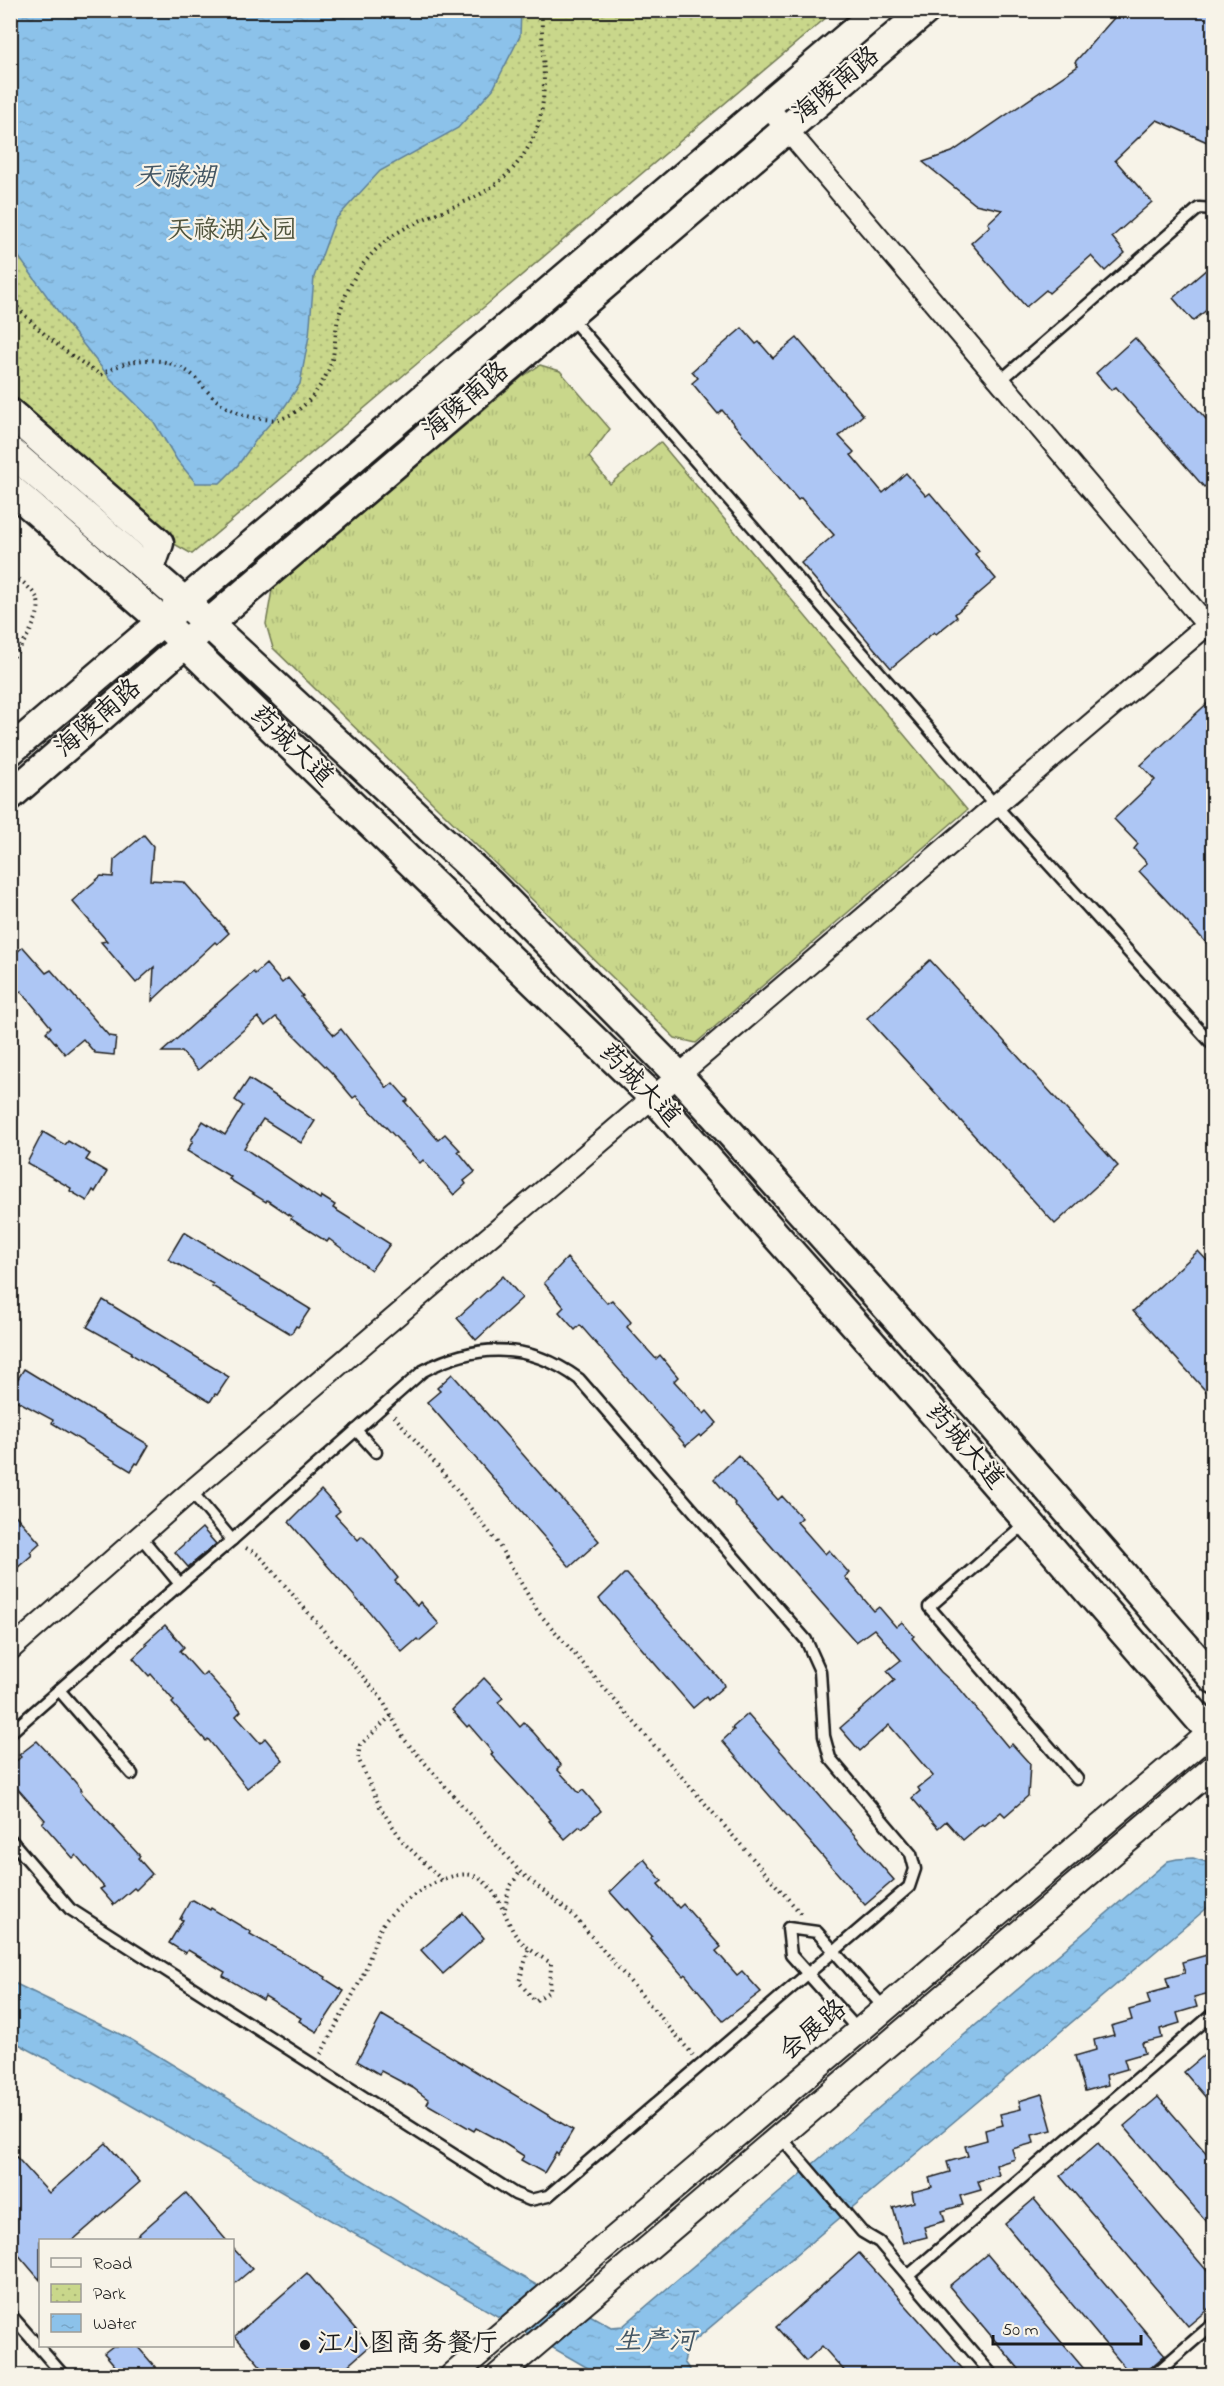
<svg xmlns="http://www.w3.org/2000/svg" width="1224" height="2386" viewBox="0 0 1224 2386" font-family="'Indie Flower','LXGW WenKai TC',sans-serif">
	<style>
		.grass { fill: url(#grass-tufts); stroke: #727a54; stroke-width: 1.5 }
		.park { fill: url(#park-dots); stroke: #727a54; stroke-width: 1.5 }
		.water { fill: url(#water-ripples); stroke: #5f8098; stroke-width: 1.5 }
		.building { fill: #adc6f4; stroke: #1c1c1c; stroke-width: 1.5 }
		.lines { fill: none; stroke-linecap: round; stroke-linejoin: round }
		.service-casing { stroke: #1c1c1c; stroke-width: 15 }
		.minor-casing { stroke: #1c1c1c; stroke-width: 24 }
		.tertiary-casing { stroke: #1c1c1c; stroke-width: 28 }
		.secondary-casing { stroke: #1c1c1c; stroke-width: 33 }
		.path { stroke: #1c1c1c; stroke-width: 4; stroke-dasharray: 1.5 4.5; stroke-linecap: butt }
		.service { stroke: #f7f3e8; stroke-width: 10 }
		.minor { stroke: #f7f3e8; stroke-width: 20 }
		.tertiary { stroke: #f7f3e8; stroke-width: 24 }
		.secondary { stroke: #f7f3e8; stroke-width: 28 }
		.poi-dot { fill: #1c1c1c; stroke: #f7f3e8; stroke-width: 2 }
		.labels { text-anchor: middle; dominant-baseline: central; stroke-width: 4.5; stroke-linejoin: round; paint-order: stroke }
		.street-label { font-size: 26px; fill: #1c1c1c; stroke: #f7f3e8 }
		.park-label { font-size: 26px; fill: #50543d; stroke: #f7f3e8 }
		.poi-label { font-size: 26px; fill: #1c1c1c; stroke: #f7f3e8; text-anchor: start }
		.water-label { font-size: 27px; font-style: italic; fill: #435664; stroke: #f7f3e8 }
	</style>
	<defs>
		<pattern id="grass-tufts" width="24" height="20" patternUnits="userSpaceOnUse" patternTransform="scale(1.5)"><rect width="24" height="20" fill="#c9d78b"/><path d="M3 7l-1-3M5 7V3M7 7l1-3M15 17l-1-3M17 17v-4M19 17l1-3" fill="none" stroke="#acb877"/></pattern>
		<pattern id="park-dots" width="8" height="8" patternUnits="userSpaceOnUse" patternTransform="scale(1.5)"><rect width="8" height="8" fill="#c9d78b"/><path d="M2 2h.1M6 6h.1" fill="none" stroke="#acb877" stroke-width="1.8" stroke-linecap="round"/></pattern>
		<pattern id="water-ripples" width="26" height="14" patternUnits="userSpaceOnUse" patternTransform="scale(1.5)"><rect width="26" height="14" fill="#8cc2ea"/><path d="M2 4q2-2 4 0t4 0M15 11q2-2 4 0t4 0" fill="none" stroke="#78a6c8"/></pattern>
	</defs>
	<rect width="100%" height="100%" fill="#f7f3e8"/>
	<filter id="ink" filterUnits="userSpaceOnUse"><feTurbulence type="fractalNoise" baseFrequency=".0167" numOctaves="2"/><feDisplacementMap in="SourceGraphic" scale="12" xChannelSelector="R" yChannelSelector="G"/><feConvolveMatrix kernelMatrix="1 2 1 2 8 2 1 2 1" color-interpolation-filters="sRGB"/></filter>
	<g filter="url(#ink)">
		<path class="grass" d="M540 365 560 371 610 429 589 457 610 484 660 442 967 810 696 1043 675 1038 273 648 266 624 272 590 522 377Z"/>
		<path class="park" d="M11 11H834L192 554 146 528 11 408Z"/>
		<g class="water">
			<path d="M10 11H521L520 36 493 89 458 128 380 171 335 220 314 277 309 336 300 384 283 409 258 437 238 465 220 483H196L177 460 154 422 109 377 65 321 11 246Z"/>
			<path d="M1193 1858 1213 1864V1903L688 2346 684 2362 692 2373 698 2375H600L99 2087 11 2040 10 1981 132 2040 510 2270 611 2327 623 2326 1168 1861 1177 1859Z"/>
		</g>
		<g class="building">
			<path d="M1121 10H1214V145L1157 120 1115 160 1152 202 1112 237 1125 253 1105 271 1091 256 1049 293 1046 290 1026 307 971 243 990 226 988 223 1002 210 975 204 923 162 952 152 1078 66 1075 62Z"/>
			<path d="M1214 263V304L1193 321 1173 298Z"/>
			<path d="M742 328 756 344 759 342 773 358 797 338 863 415 839 436 854 452 851 455 883 493 906 473 926 496 930 493 979 551 975 554 996 579 955 614 957 617 936 634 934 632 891 668 801 563 834 535 801 498 798 500 722 410 718 414 692 383 698 378 692 371Z"/>
			<path d="M1135 338 1214 428V479L1204 487 1116 387 1111 390 1096 373Z"/>
			<path d="M1214 697V951L1139 871 1147 863 1134 849 1138 844 1114 819 1155 780 1141 765Z"/>
			<path d="M144 835 153 846 150 880 184 882 229 933 217 944 215 942 152 1001 154 967 136 983 101 942 107 941 72 901 101 876 113 877 114 860Z"/>
			<path d="M23 947 46 973 51 970 109 1036 116 1037 114 1055 95 1053 83 1039 65 1054 46 1032 51 1027 21 991 10 1000V958Z"/>
			<path d="M930 960 1118 1166 1055 1224 867 1018Z"/>
			<path d="M266 964 282 983 288 978 303 996 301 997 334 1035 341 1029 387 1088 393 1083 408 1100 405 1102 438 1140 445 1134 460 1150 458 1151 475 1172 464 1181 466 1184 454 1195 423 1160 420 1163 385 1126 356 1096 353 1098 332 1073 276 1017 265 1026 258 1017 198 1070 182 1052H162L253 972 255 974Z"/>
			<path d="M249 1079 315 1121 301 1143 263 1119 244 1148 320 1199 321 1196 335 1205 333 1208 390 1244 371 1270 329 1239 327 1242 291 1219 292 1217 267 1200 266 1202 229 1179 231 1177 187 1151 193 1141 191 1140 203 1121 225 1135 243 1106 235 1100Z"/>
			<path d="M43 1132 65 1145 68 1141 90 1154 86 1160 107 1172 95 1192 93 1190 87 1201 70 1191 71 1188 27 1163Z"/>
			<path d="M184 1232 310 1309 298 1327 296 1326 291 1334 212 1286 213 1284 168 1259Z"/>
			<path d="M1198 1251 1214 1268V1400L1133 1311Z"/>
			<path d="M567 1258 607 1303 612 1300 631 1322 627 1327 656 1359 660 1355 678 1377 674 1381 704 1414 707 1411 717 1423 701 1437 699 1435 686 1446 580 1325 575 1330 559 1312 564 1307 544 1283Z"/>
			<path d="M503 1276 522 1298 476 1340 457 1318Z"/>
			<path d="M103 1300 229 1377 217 1395 215 1394 210 1402 131 1354 132 1352 87 1327Z"/>
			<path d="M24 1369 149 1445 138 1464 136 1463 131 1471 52 1423 53 1420 10 1397V1391Z"/>
			<path d="M452 1374 599 1541 570 1567 427 1402 440 1391 437 1388Z"/>
			<path d="M738 1455 778 1500 782 1496 802 1518 797 1522 825 1554 829 1550 849 1573 845 1577 874 1611 879 1607 896 1627 902 1622 914 1636 912 1638 941 1672 960 1689 1008 1747 1012 1744 1030 1764 1028 1796 1005 1816 1001 1812 984 1826 982 1824 963 1840 946 1821 938 1828 912 1798 920 1791 918 1788 933 1776 889 1725 860 1751 840 1728 895 1680 887 1671 901 1660 874 1629 856 1642 734 1504 735 1503 714 1479Z"/>
			<path d="M321 1490 340 1511 335 1515 358 1540 362 1536 372 1546 398 1578 395 1581 417 1606 420 1602 439 1624 419 1641 417 1639 402 1652 363 1604 362 1605 289 1522Z"/>
			<path d="M10 1509 40 1543 30 1552 32 1555 10 1574Z"/>
			<path d="M202 1528 216 1544 188 1567 175 1552Z"/>
			<path d="M624 1574H627L723 1683 724 1686 708 1700 706 1697 693 1708 599 1599Z"/>
			<path d="M165 1625 184 1647 180 1651 202 1676 206 1672 235 1704 241 1711 236 1716 260 1743 265 1738 283 1760 247 1788 208 1739 206 1741 172 1703 174 1701 151 1674 149 1676 133 1658 147 1645 145 1643Z"/>
			<path d="M484 1678 503 1698 498 1702 520 1727 524 1723 534 1733 561 1765 557 1769 579 1793 583 1790 601 1811 582 1828 580 1826 565 1839 549 1821 551 1820 491 1755 493 1753 469 1725 467 1727 452 1710Z"/>
			<path d="M748 1714 894 1880 865 1905 722 1741 734 1730 732 1728Z"/>
			<path d="M37 1741 70 1776 82 1790 80 1791 140 1856 138 1858 152 1874 136 1890 134 1888 114 1905 100 1889 104 1887 76 1855 73 1858 42 1823 45 1820 10 1780V1766L21 1757 19 1755Z"/>
			<path d="M644 1859 662 1881 658 1884 679 1908 683 1904 721 1947 716 1951 737 1975 742 1971 761 1992 723 2021 685 1974 683 1976 650 1938 652 1936 628 1909 626 1910 610 1892Z"/>
			<path d="M193 1900 210 1910 211 1908 251 1932 250 1934 326 1977 325 1979 344 1991 317 2032 299 2021 301 2018 265 1996 263 2000 223 1976 225 1972 188 1950 185 1953 169 1943 183 1920 180 1919 190 1901Z"/>
			<path d="M463 1913 484 1938 443 1974 421 1950Z"/>
			<path d="M1214 1953V1992L1194 1997 1197 2007 1177 2013 1180 2023 1160 2029 1162 2038 1142 2043 1145 2053 1124 2059 1127 2069 1106 2075 1108 2085 1085 2091 1075 2056 1096 2050 1094 2040 1114 2035 1111 2026 1132 2020 1129 2010 1150 2004 1147 1994 1169 1988 1166 1978 1185 1973 1182 1962Z"/>
			<path d="M382 2015 573 2130 558 2155 556 2153 544 2173 521 2160 524 2156 502 2142 476 2128 474 2131 427 2104 429 2100 413 2088 381 2071 379 2074 357 2061Z"/>
			<path d="M1214 2047V2107L1184 2072Z"/>
			<path d="M1042 2094 1052 2130 1032 2135 1034 2143 1012 2149 1015 2159 996 2165 999 2175 978 2181 981 2190 960 2196 963 2205 942 2211 945 2221 924 2227 927 2237 903 2243 893 2208 914 2202 912 2192 932 2187 929 2178 950 2172 947 2162 968 2156 965 2146 987 2140 985 2130 1003 2125 1000 2114 1021 2109 1019 2101Z"/>
			<path d="M1158 2097 1214 2162V2230L1124 2126Z"/>
			<path d="M106 2143 140 2182 72 2241H40V2280L10 2245V2150L49 2193Z"/>
			<path d="M1098 2143 1214 2279V2304L1188 2326 1060 2176Z"/>
			<path d="M186 2193 227 2241H131Z"/>
			<path d="M1034 2199 1165 2355 1148 2370 1146 2376H1132L1005 2224Z"/>
			<path d="M232 2247 252 2269 232 2286Z"/>
			<path d="M859 2253 969 2376H849L822 2346 806 2361 776 2327Z"/>
			<path d="M987 2254 1090 2376H1025L949 2286Z"/>
			<path d="M307 2273 370 2346 336 2376H269L235 2336Z"/>
			<path d="M113 2346H137L163 2376H124L104 2353Z"/>
			<path d="M1175 2367 1182 2376H1165Z"/>
		</g>
		<g class="lines">
			<g class="service-casing">
				<g id="service">
					<path d="M569 316 995 805 1214 1046"/>
					<path d="M1000 381 1199 208 1214 209"/>
					<path d="M356 1430 376 1452"/>
					<path d="M1028 1521 929 1607 1077 1779"/>
					<path d="M140 1536 180 1584 232 1540 191 1491"/>
					<path d="M59 1690 132 1774"/>
					<path d="M10 1733 180 1584"/>
					<path d="M10 1839 70 1909 515 2194 530 2200 548 2196 909 1887 915 1869 911 1854 830 1758 824 1736 820 1671 806 1640 579 1379C529 1342 476 1343 423 1371L232 1540"/>
					<path d="M859 2031 791 1955 788 1928 817 1932 885 2009"/>
					<path d="M780 2136 862 2232 879 2242 993 2376"/>
					<path d="M908 2276 1214 2013"/>
					<path d="M10 2314 64 2376"/>
					<path d="M1153 2376 1214 2323"/>
				</g>
			</g>
			<g class="minor-casing">
				<path id="minor" d="M10 1650 191 1491 1207 625 767 106"/>
			</g>
			<g class="tertiary-casing">
				<g id="tertiary">
					<path d="M452 2376 1214 1730"/>
					<path d="M498 2376 1214 1767"/>
				</g>
			</g>
			<g class="secondary-casing">
				<g id="secondary">
					<path d="M10 413 159 543 149 571"/>
					<path d="M10 451 186 603 490 884 679 1076 980 1411 1214 1679"/>
					<path d="M10 488 163 622 654 1098 953 1435 1214 1736"/>
					<path d="M10 751 879 10"/>
					<path d="M10 796 208 624 926 10"/>
				</g>
			</g>
			<g class="path">
				<path d="M10 298C36 331 66 353 101 375 128 357 162 354 190 373 198 379 202 386 209 393 221 406 238 415 256 418 264 419 275 421 283 418 308 409 327 381 333 356 336 341 335 326 340 312 345 294 353 278 364 263 414 199 489 220 530 144 553 103 540 55 542 10"/>
				<path d="M10 571C19 579 32 589 37 598 45 614 20 649 10 661"/>
				<path d="M394 1416 436 1464 497 1542 538 1612 802 1915"/>
				<path d="M246 1548 259 1555 381 1698 404 1739 520 1872 573 1915 693 2055"/>
				<path d="M391 1716 360 1745 358 1758 381 1809 404 1843 442 1880"/>
				<path d="M505 1908 509 1888 520 1872"/>
				<path d="M321 2054C334 2028 349 2003 362 1977 370 1960 373 1942 382 1926 394 1904 454 1862 479 1878 498 1891 503 1912 513 1931 521 1945 538 1955 551 1963L550 1991 535 2001 519 1982 529 1948"/>
			</g>
			<use href="#service" class="service"/>
			<use href="#minor" class="minor"/>
			<use href="#tertiary" class="tertiary"/>
			<use href="#secondary" class="secondary"/>
		</g>
	</g>
	<circle class="poi-dot" cx="305" cy="2345" r="6"/>
	<g class="labels">
		<g class="street-label">
			<text transform="translate(837 86) rotate(-40)">海陵南路</text>
			<text transform="translate(467 402) rotate(-41)">海陵南路</text>
			<text transform="translate(99 719) rotate(-41)">海陵南路</text>
			<text transform="translate(291 747) rotate(44)">药城大道</text>
			<text transform="translate(639 1086) rotate(46)">药城大道</text>
			<text transform="translate(964 1447) rotate(49)">药城大道</text>
			<text transform="translate(814 2031) rotate(-40)">会展路</text>
		</g>
		<g class="park-label">
			<text x="232" y="232">天禄湖公园</text>
		</g>
		<g class="poi-label">
			<text x="317" y="2345">江小图商务餐厅</text>
		</g>
		<g class="water-label">
			<text x="175" y="178">天禄湖</text>
			<text x="655" y="2342">生产河</text>
		</g>
	</g>
	<rect width="1224" height="2386" fill="none" stroke="#f7f3e8" stroke-width="36"/>
	<rect x="18" y="18" width="1188" height="2350" fill="none" stroke="#1c1c1c" stroke-width="2" filter="url(#ink)"/>
	<rect x="39" y="2239" width="195" height="108" fill="#f7f3e8" stroke="#9f9d96" stroke-width="1.5"/>
	<rect x="51" y="2258" width="30" height="9" fill="#f7f3e8" stroke="#9f9d96" stroke-width="1.5"/>
	<text x="93" y="2269" font-size="18" fill="#1c1c1c">Road</text>
	<rect x="51" y="2284" width="30" height="18" fill="url(#park-dots)" stroke="#9f9d96" stroke-width="1.5"/>
	<text x="93" y="2299" font-size="18" fill="#1c1c1c">Park</text>
	<rect x="51" y="2314" width="30" height="18" fill="url(#water-ripples)" stroke="#9f9d96" stroke-width="1.5"/>
	<text x="93" y="2329" font-size="18" fill="#1c1c1c">Water</text>
	<path d="M993 2335v9h148v-9" fill="none" stroke="#1c1c1c" stroke-width="3"/>
	<text x="1002" y="2335" font-size="18" fill="#1c1c1c" stroke="#f7f3e8" stroke-width="4.5" paint-order="stroke">50 m</text>
</svg>
